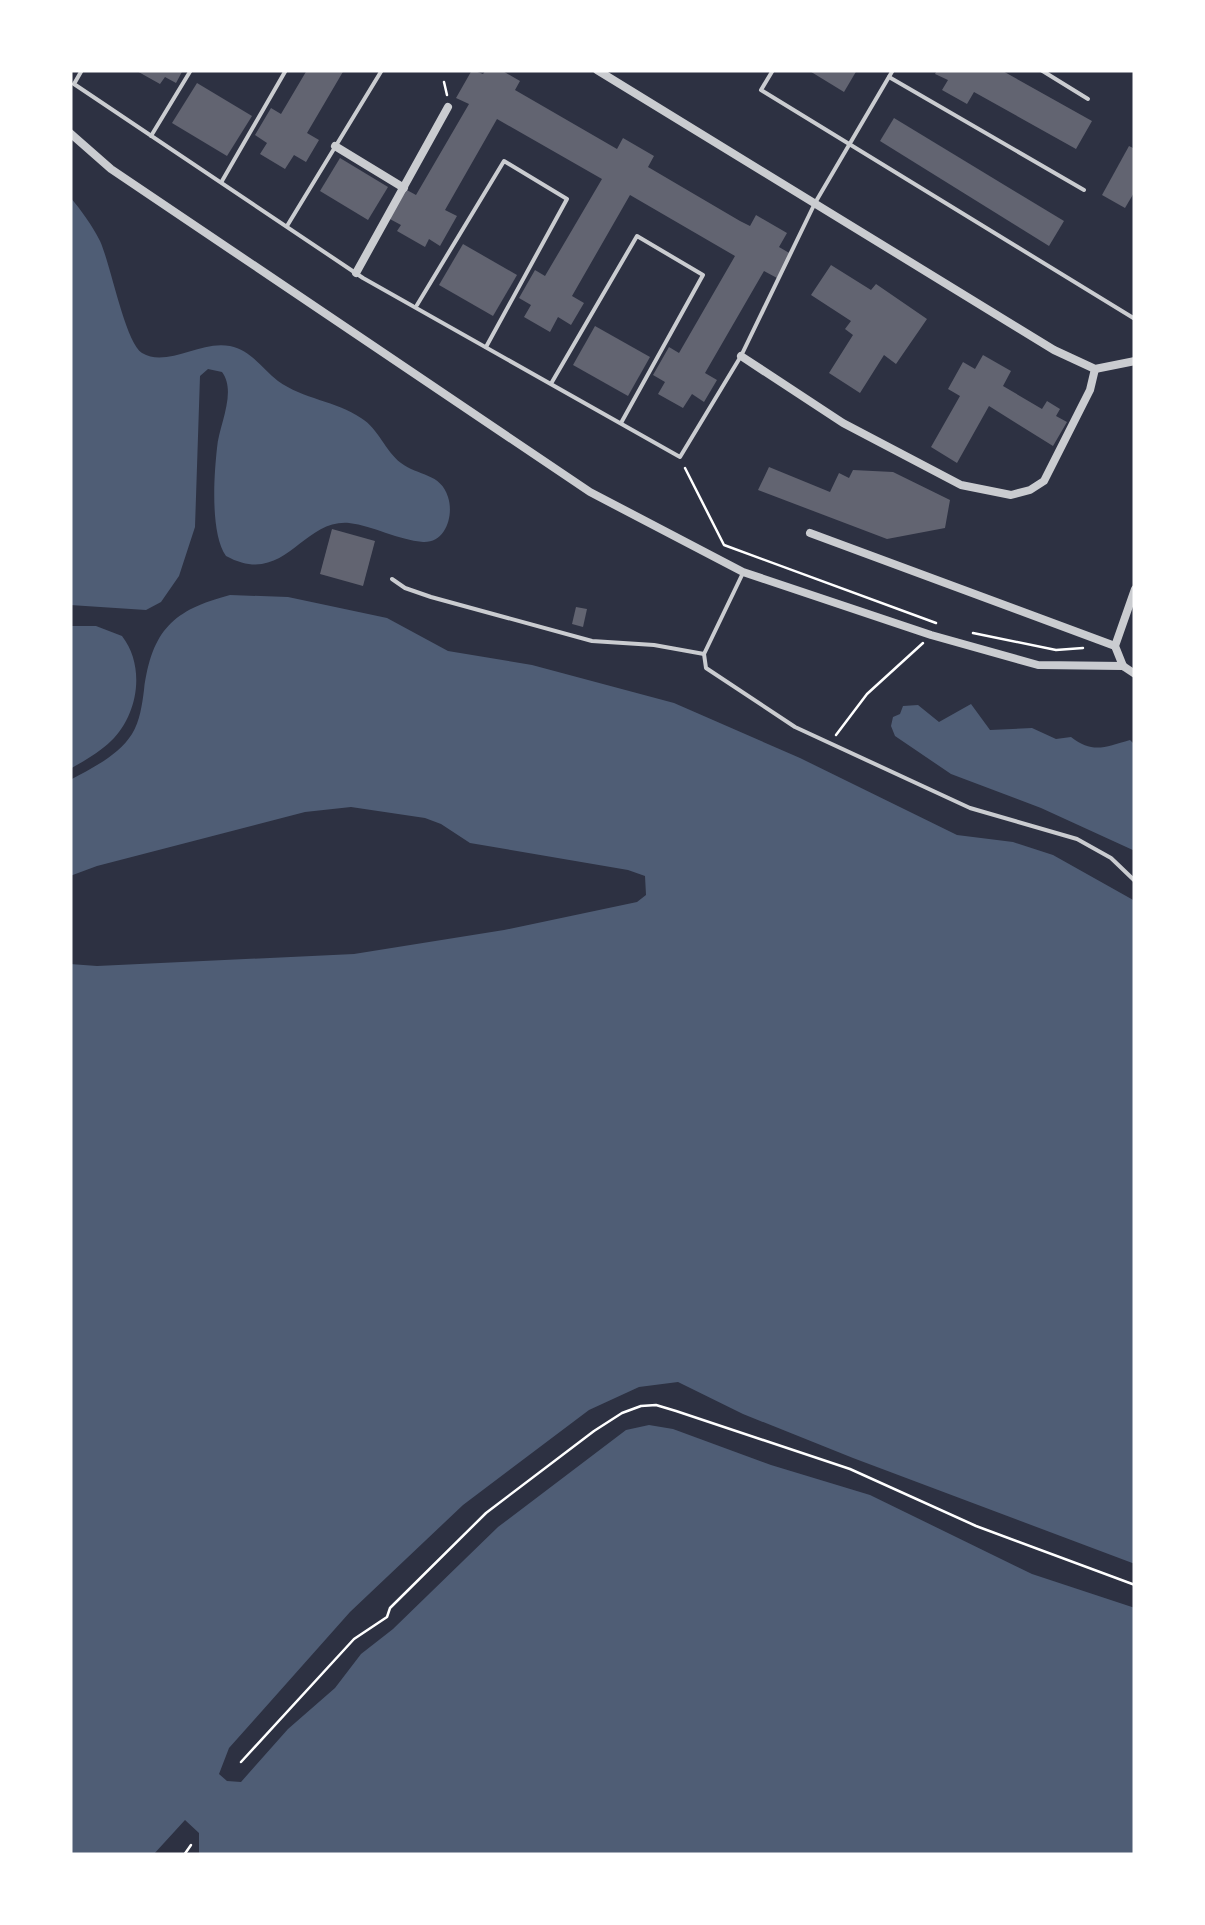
<svg xmlns="http://www.w3.org/2000/svg" width="1205" height="1925" viewBox="0 0 1205 1925" font-family="Inter,sans-serif">
	<style>
		.water { fill: #4f5d75 }
		.building { fill: #626471 }
		.lines { fill: none; stroke-linecap: round; stroke-linejoin: round }
		.path { stroke: #fff; stroke-width: 2.5 }
		.service { stroke: #caccd0; stroke-width: 4 }
		.minor { stroke: #caccd0; stroke-width: 8 }
	</style>
	<rect width="100%" height="100%" fill="#2d3142"/>
	<g class="water">
		<path d="M70 197C81 210 92 225 100 241 111 265 125 342 142 353 167 368 200 340 230 346 251 350 262 369 278 381 303 399 336 401 361 418 379 429 385 451 401 463 418 476 441 473 448 497 454 515 446 543 423 542 398 540 374 526 349 523 301 519 285 588 226 556 210 533 214 476 217 448 219 425 237 392 222 372L208 369 200 376 195 527 179 576 161 602 146 610 70 605Z"/>
		<path d="M230 595 288 597 387 618 448 651 532 665 674 703 800 758 957 835 1013 842 1053 855 1135 901V1564L853 1458 743 1414 678 1382 639 1387 589 1410 463 1505 350 1612 229 1748 219 1774 227 1781 241 1782 288 1729 335 1688 361 1654 393 1629 498 1527 626 1430 649 1425 673 1429 771 1465 870 1495 1032 1574 1135 1608V1855H199V1833L185 1820 153 1855H70V964L97 966 354 954 504 930 637 902 646 895 645 876 628 870 470 843 441 824 425 818 351 807 305 812 97 866 70 876V780C92 768 118 756 132 734 140 721 142 705 144 690 152 630 173 610 230 595Z"/>
		<path d="M70 626H96L122 636C146 667 138 715 111 741 100 752 84 761 70 769Z"/>
		<path d="M971 704 990 730 1032 728 1056 739 1071 737C1093 754 1105 747 1130 740L1135 745V851L1041 808 951 774 895 736 891 726 893 717 900 714 903 706 918 705 939 722Z"/>
	</g>
	<g class="building">
		<path d="M135 70H183L176 83 165 77 160 84Z"/>
		<path d="M307 70H344L307 133 319 140 306 162 294 155 285 169 260 154 267 143 255 135 271 108 281 114Z"/>
		<path d="M472 70 483 74 486 70H501L520 81 515 90 617 149 623 138 654 156 648 167 740 221 750 226 756 215 787 233 779 247 791 254 777 278 764 271 705 373 717 380 704 402 692 394 683 408 658 394 665 382 653 375 669 347 679 353 735 256 630 195 572 296 584 303 571 325 558 317 550 332 524 317 531 305 519 298 535 270 545 276 602 179 497 119 445 210 457 216 440 246 429 239 425 247 397 231 401 225 388 218 405 189 416 195 469 104 456 98Z"/>
		<path d="M808 70H857L844 92Z"/>
		<path d="M937 70H1001L1092 121 1076 149 974 92 967 104 942 90 948 80 935 74Z"/>
		<path d="M197 83 252 116 227 156 172 123Z"/>
		<path d="M894 118 1064 221 1049 246 880 141Z"/>
		<path d="M1129 146 1135 149V191L1125 208 1102 195Z"/>
		<path d="M340 158 388 187 368 220 320 191Z"/>
		<path d="M463 244 517 275 493 316 439 285Z"/>
		<path d="M831 265 871 290 876 284 927 319 896 364 884 355 860 393 829 373 853 335 845 329 851 321 811 295Z"/>
		<path d="M595 326 650 357 628 396 573 365Z"/>
		<path d="M983 355 1011 371 1003 386 1042 409 1047 401 1060 409 1056 416 1067 422 1053 446 989 406 957 463 931 447 960 396 948 389 963 362 975 369Z"/>
		<path d="M769 467 830 492 839 473 849 478 853 470 893 472 950 500 945 528 887 539 758 490Z"/>
		<path d="M332 529 375 541 363 586 320 574Z"/>
		<path d="M576 607 587 609 583 627 572 624Z"/>
	</g>
	<g class="lines">
		<g class="path">
			<path d="M444 82 447 95"/>
			<path d="M685 468 724 545 936 623"/>
			<path d="M973 633 1056 650 1083 648"/>
			<path d="M836 735 867 694 923 643"/>
			<path d="M241 1762 354 1639 387 1617 390 1608 486 1513 594 1431 622 1413 641 1406 656 1405 676 1411 850 1469 976 1526 1135 1585"/>
			<path d="M184 1855 191 1845"/>
		</g>
		<g class="service">
			<path d="M82 70 74 84 363 278 680 457 741 356 815 203 893 70"/>
			<path d="M773 70 761 90 1135 319"/>
			<path d="M1041 70 1088 99"/>
			<path d="M889 77 1084 190"/>
			<path d="M151 136 191 70"/>
			<path d="M222 181 286 70"/>
			<path d="M287 226 382 70"/>
			<path d="M417 305 504 161 567 199 486 347"/>
			<path d="M552 382 637 236 703 275 621 423"/>
			<path d="M742 575 704 654 706 668 795 727 970 808 1077 839 1111 858 1135 881"/>
			<path d="M392 579 405 588 431 597 592 641 654 645 704 654"/>
		</g>
		<g class="minor">
			<path d="M597 70 1054 350 1095 369 1135 361"/>
			<path d="M70 133 111 169 590 492 743 572 931 635 1038 665 1123 666 1135 674"/>
			<path d="M335 146 404 188"/>
			<path d="M356 273 448 107"/>
			<path d="M741 356 843 423 961 485 1011 495 1030 490 1044 481 1090 390 1095 369"/>
			<path d="M810 533 1115 646"/>
			<path d="M1123 666 1115 646 1135 589"/>
		</g>
	</g>
	<rect width="1205" height="1925" fill="none" stroke="#ffffff" stroke-width="145"/>
</svg>
